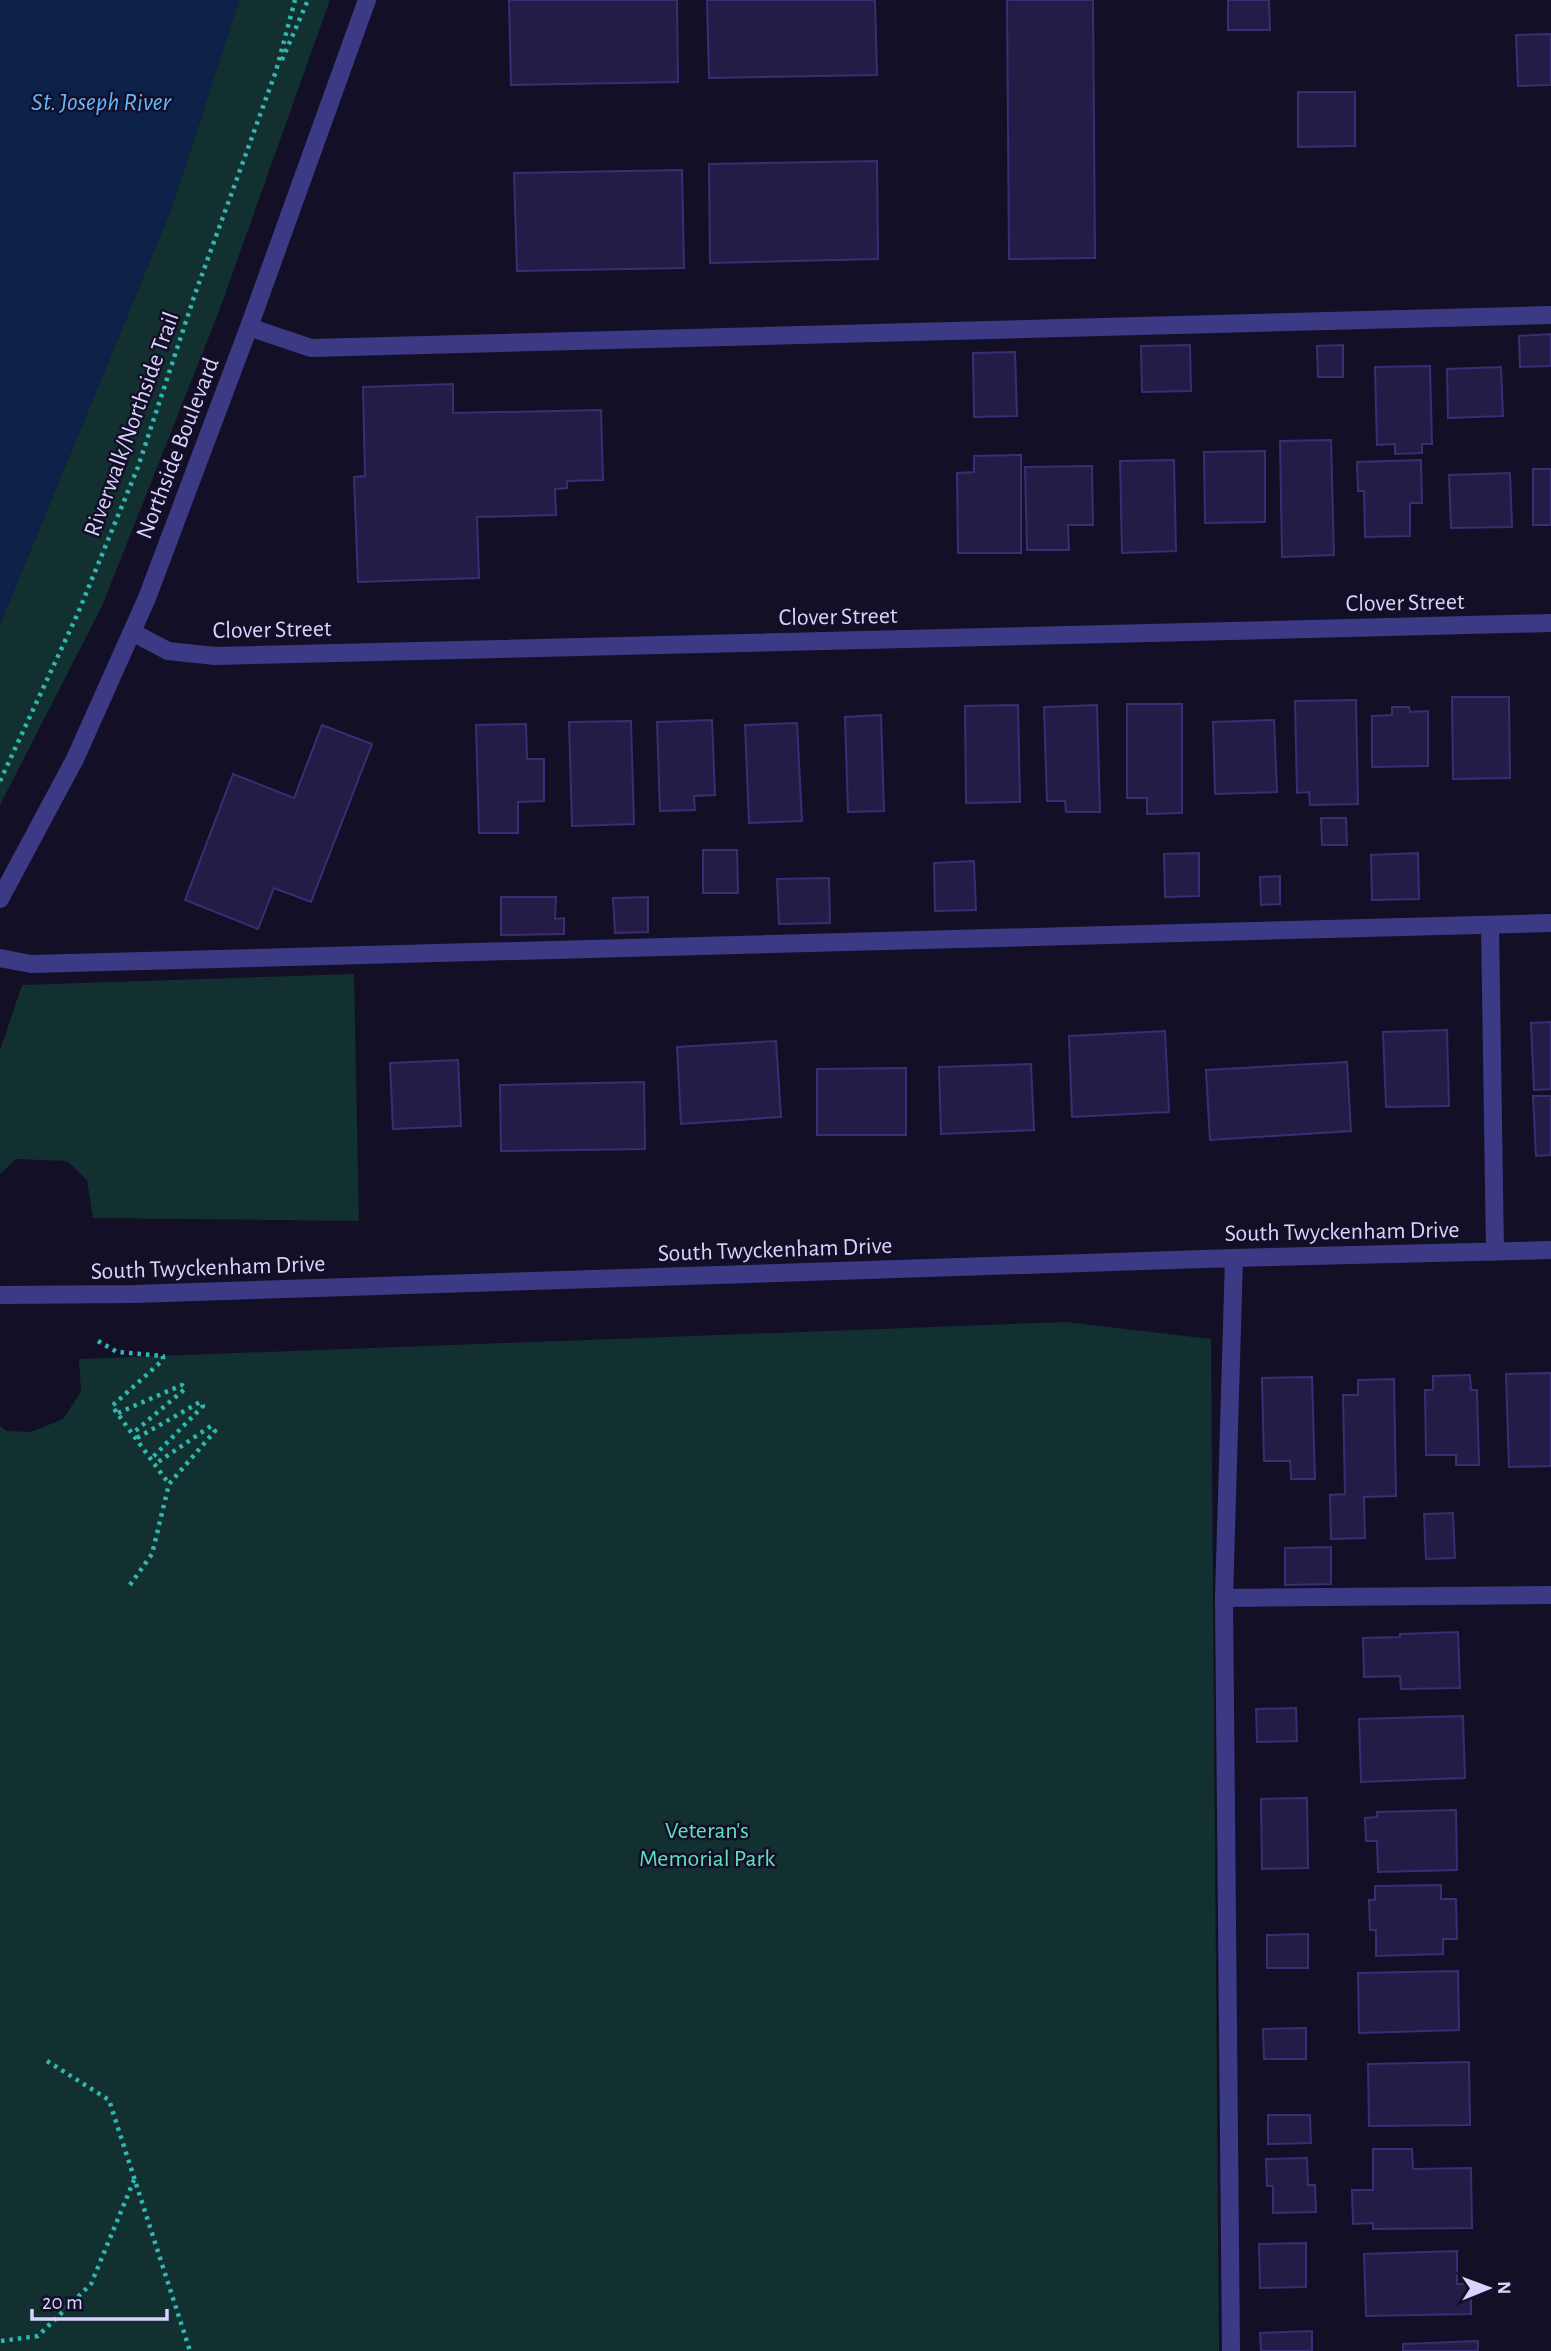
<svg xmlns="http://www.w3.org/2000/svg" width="1551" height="2351" font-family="'Alegreya Sans',sans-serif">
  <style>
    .green { fill: #12302f }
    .water { fill: #0c2248 }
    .building { fill: #241b47; stroke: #3b2d73; stroke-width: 2 }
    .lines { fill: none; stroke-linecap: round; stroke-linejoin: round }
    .path { stroke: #2fb8b0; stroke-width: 4.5; stroke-dasharray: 3.5 5; stroke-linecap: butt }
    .minor { stroke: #3d3a85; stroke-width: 18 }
    .labels { text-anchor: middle; stroke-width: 5; stroke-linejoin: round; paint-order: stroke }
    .street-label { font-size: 24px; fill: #d9d4ff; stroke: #130f26 }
    .park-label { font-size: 24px; fill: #5fe0c0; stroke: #130f26 }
    .water-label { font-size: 26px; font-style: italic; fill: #62b6ff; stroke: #130f26 }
  </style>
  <rect width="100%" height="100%" fill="#130f26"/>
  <!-- green -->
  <path class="green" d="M239,0H330L218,314L102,606L0,805V624L172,207Z
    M354,974L359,1221L93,1218L87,1180L67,1161L16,1159L0,1174V1050L22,985Z
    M1066,1322L1211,1339L1219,2351H0V1426L7,1431L31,1432L63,1419L81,1392L79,1359Z"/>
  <!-- water -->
  <path class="water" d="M0,0H239L172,207L0,624Z"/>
  <!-- building -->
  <path class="building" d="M509,0H677L678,82L511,85Z
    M707,0H875L877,75L709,78Z
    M1007,0H1093L1095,258L1009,259Z
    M1228,0H1269L1270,30H1228Z
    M1551,34V85L1518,86L1516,35Z
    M1298,92H1355V146L1298,147Z
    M877,161L878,259L710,263L709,164Z
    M682,170L684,268L517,271L514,173Z
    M1551,334V366L1520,367L1519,336Z
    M1190,345L1191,391L1142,392L1141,346Z
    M1343,345V377H1318L1317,346Z
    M1015,352L1017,416L974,417L973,353Z
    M1430,366L1432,444H1422V453L1395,454V444L1377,445L1375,367Z
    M1501,367L1503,416L1448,418L1447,369Z
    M453,384V413L601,410L603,480L567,481V488L555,489L556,515L477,517L479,578L358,582L354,477L365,476L363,387Z
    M1331,440L1334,555L1282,557L1280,441Z
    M1265,451V522L1205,523L1204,452Z
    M1021,455V553H958L957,473L974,472V456Z
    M1174,460L1176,551L1122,553L1120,461Z
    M1421,460L1422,503H1410V536L1365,537L1364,491H1358L1357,462Z
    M1092,466L1093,525H1068L1069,550H1027L1025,467Z
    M1533,469H1551V525H1533Z
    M1510,473L1512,527L1451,528L1449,475Z
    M1452,697H1509L1510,778L1453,779Z
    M1356,700L1358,804L1310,805L1309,792L1297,793L1295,701Z
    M1127,704H1182V813L1147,814V798H1127Z
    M1018,705L1020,802L966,803L965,706Z
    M1097,705L1100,812H1066L1065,801H1047L1044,707Z
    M1392,707H1409L1410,712L1428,711V766L1372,767V716L1392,715Z
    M881,715L884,811L848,812L845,717Z
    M712,720L715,795L694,796L695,810L660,811L657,722Z
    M1274,720L1277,792L1215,794L1213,722Z
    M631,721L634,824L572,826L569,722Z
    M797,723L802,821L749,823L745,725Z
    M526,724L527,759H544V801L518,802V833H479L476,725Z
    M322,725L372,744L311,902L274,888L258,929L185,900L233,774L294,798Z
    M1321,818H1346L1347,845H1322Z
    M703,850H737L738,893H703Z
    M1199,853V896L1165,897L1164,854Z
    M1418,853L1419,899L1372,900L1371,855Z
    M974,861L976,910L935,911L934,863Z
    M1280,876V904L1261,905L1260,877Z
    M829,878L830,923L779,924L777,879Z
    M501,897H556L555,919L564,918V934L501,935Z
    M648,897V932L615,933L613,898Z
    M1551,1022V1089L1534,1090L1531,1023Z
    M1447,1030L1449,1106L1386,1107L1383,1032Z
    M1165,1031L1169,1112L1072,1117L1069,1036Z
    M776,1041L781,1117L681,1124L677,1047Z
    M458,1060L461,1126L393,1129L390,1063Z
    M1347,1062L1351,1131L1210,1140L1206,1070Z
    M1031,1064L1034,1130L941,1134L939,1067Z
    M906,1068V1135H817V1069Z
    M644,1082L645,1149L501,1151L500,1085Z
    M1533,1096H1551V1155L1536,1156Z
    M1551,1373V1466L1509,1467L1506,1374Z
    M1470,1375L1471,1390H1477L1479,1465H1456V1455H1426L1425,1390H1433V1376Z
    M1312,1377L1315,1479H1291L1290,1461H1264L1262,1378Z
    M1394,1379L1396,1496L1364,1497L1365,1538L1331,1539L1330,1495L1345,1494L1343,1395H1358V1380Z
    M1453,1513L1455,1558L1426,1559L1424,1514Z
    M1331,1547V1584L1285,1585V1548Z
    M1458,1632L1460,1688L1401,1689L1400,1676L1364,1677L1363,1638L1400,1637V1634Z
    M1296,1708L1297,1741L1257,1742L1256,1709Z
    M1463,1716L1465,1778L1361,1782L1359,1719Z
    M1307,1798L1308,1868L1262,1869L1261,1799Z
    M1456,1810L1457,1870L1378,1872L1377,1841H1366L1365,1818L1377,1817V1812Z
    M1441,1885V1899H1456L1457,1939H1443V1954L1376,1956V1930H1370L1369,1900H1375V1886Z
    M1308,1934V1968H1267V1935Z
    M1458,1971L1459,2030L1359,2033L1358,1973Z
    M1306,2028V2059H1264L1263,2029Z
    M1469,2062L1470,2125L1369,2126L1368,2064Z
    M1268,2115H1310L1311,2143L1268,2144Z
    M1373,2149H1412L1413,2169L1471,2168L1472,2228L1373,2229V2223L1353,2224L1352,2190H1373Z
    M1307,2158L1308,2185H1315L1316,2212L1273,2213V2186H1267L1266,2159Z
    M1306,2243V2287L1260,2288L1259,2244Z
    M1457,2251V2284H1471V2314L1366,2316L1364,2254Z
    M1312,2331V2351H1261L1260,2333Z
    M1478,2341V2351H1403V2344Z"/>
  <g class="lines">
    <!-- path -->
    <path class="path" d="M282,60L308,0
      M0,781L78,613L138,467L195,294L276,71L295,0
      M98,1341L117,1352L163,1356V1360L112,1406L169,1484
      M118,1413L182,1385L185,1389L133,1433
      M137,1438L200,1402L203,1406L151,1459
      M130,1585L152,1554L169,1484L215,1431L211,1426L155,1464
      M47,2061L109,2100L190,2351
      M1,2341L38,2336L91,2284L134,2180"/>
    <!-- minor -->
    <path class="minor" d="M249,327L311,348L1551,315
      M132,632L168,651L215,656L1551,623
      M0,899L75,759L147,598L249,327L367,0
      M1490,925L1495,1252
      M0,958L31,964L1551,923
      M0,1295L135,1294L1234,1258L1551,1250
      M1224,1598L1551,1595
      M1231,2351L1224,1598L1234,1258"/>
  </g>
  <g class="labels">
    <!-- street labels -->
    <g class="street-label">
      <text transform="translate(131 424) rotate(-70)" y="8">Riverwalk/Northside Trail</text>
      <text transform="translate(177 448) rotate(-69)" y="8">Northside Boulevard</text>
      <text transform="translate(1405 602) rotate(-1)" y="8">Clover Street</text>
      <text transform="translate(838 616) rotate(-1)" y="8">Clover Street</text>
      <text transform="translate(272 629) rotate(-1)" y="8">Clover Street</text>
      <text transform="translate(1342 1231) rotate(-1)" y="8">South Twyckenham Drive</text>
      <text transform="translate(775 1249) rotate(-2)" y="8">South Twyckenham Drive</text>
      <text transform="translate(208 1267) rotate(-2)" y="8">South Twyckenham Drive</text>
    </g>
    <!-- park labels -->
    <g class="park-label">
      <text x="707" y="1838">Veteran's<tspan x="707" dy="28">Memorial Park</tspan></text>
    </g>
    <!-- water labels -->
    <g class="water-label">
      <text x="101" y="110">St. Joseph River</text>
    </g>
  </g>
  <!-- north arrow -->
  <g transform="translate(1488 2288) rotate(89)" stroke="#130f26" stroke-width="5" paint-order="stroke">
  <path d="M0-5L12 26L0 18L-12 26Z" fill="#d9d4ff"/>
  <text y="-10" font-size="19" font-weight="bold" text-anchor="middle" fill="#d9d4ff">N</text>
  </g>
  <!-- scale -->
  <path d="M32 2309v10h135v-10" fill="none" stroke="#d9d4ff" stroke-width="3.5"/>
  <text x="42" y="2309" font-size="21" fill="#d9d4ff" stroke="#130f26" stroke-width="5" paint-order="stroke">20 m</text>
</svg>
